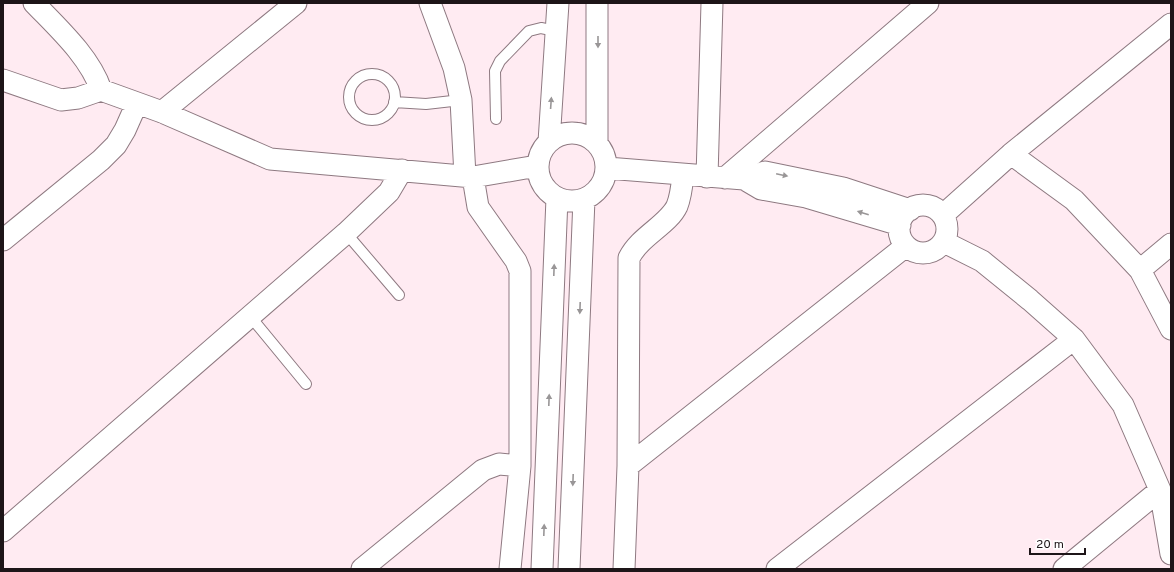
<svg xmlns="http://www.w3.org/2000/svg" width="1174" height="572" font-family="Overpass,sans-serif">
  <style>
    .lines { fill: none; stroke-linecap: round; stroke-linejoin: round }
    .lane-casing { stroke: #8e7981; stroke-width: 12 }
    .street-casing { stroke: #8e7981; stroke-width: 23 }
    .lane { stroke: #fff; stroke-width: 10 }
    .street { stroke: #fff; stroke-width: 21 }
    .oneway { fill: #999697 }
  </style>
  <rect width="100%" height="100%" fill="#ffebf2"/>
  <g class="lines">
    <!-- lane casing -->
    <g class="lane-casing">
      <path id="lane" d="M349 97a23 23 0 1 1 46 0a23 23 0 1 1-46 0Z
        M394,102L426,104L461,100
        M496,119L495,71L500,61L529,31L541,28L556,31
        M346,233L399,295
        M250,316L306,384"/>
    </g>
    <!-- street casing -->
    <g class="street-casing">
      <path id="street" d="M34,3C58,28 90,57 101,90L162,112L270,159L473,177L537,166
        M430,3L454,68L461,100L465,176
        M3,80L61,100L78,98L101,90
        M162,112L296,3
        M538 167a34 34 0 1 1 68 0a34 34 0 1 1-68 0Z
        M549,142L558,3
        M597,143V3
        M1011,154L1171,24
        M607,168L744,179L765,172L843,188L910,210
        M473,177L478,207L516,261L520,271V466L510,569
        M707,177L712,3
        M725,178L928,3
        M744,179L761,189L806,197L900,225
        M899 229a24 24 0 1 1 48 0a24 24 0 1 1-48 0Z
        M943,215L1011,154L1074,200L1140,270L1171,329
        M3,240L101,160L116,145L125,130L137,103
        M944,242L982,261L1030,300L1074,339L1123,405L1160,490L1171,554
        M1140,270L1171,244
        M628,466L906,246
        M3,531L346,233L389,192L402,170
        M362,569L483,470L499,464L520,466
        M542,569L557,198
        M569,569L584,199
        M624,569L628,466L629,258C640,236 668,225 677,206C681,196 682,185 683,175
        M777,569L1074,339
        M1064,569L1160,490"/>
    </g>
    <!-- lane -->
    <use href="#lane" class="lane"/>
    <!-- street -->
    <use href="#street" class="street"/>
  </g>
  <!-- one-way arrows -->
  <defs><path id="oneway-solid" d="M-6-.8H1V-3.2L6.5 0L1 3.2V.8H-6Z"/></defs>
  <g class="oneway">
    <use href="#oneway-solid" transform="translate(598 42) rotate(90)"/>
    <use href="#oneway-solid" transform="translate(551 103) rotate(-86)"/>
    <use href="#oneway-solid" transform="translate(782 175) rotate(12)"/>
    <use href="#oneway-solid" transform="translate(863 213) rotate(-163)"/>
    <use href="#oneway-solid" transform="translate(554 270) rotate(-88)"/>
    <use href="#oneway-solid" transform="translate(580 308) rotate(92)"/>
    <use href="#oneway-solid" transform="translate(549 400) rotate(-88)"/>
    <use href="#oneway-solid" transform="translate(573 480) rotate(92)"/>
    <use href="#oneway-solid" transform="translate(544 530) rotate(-88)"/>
  </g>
  <!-- border -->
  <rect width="1174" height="572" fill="none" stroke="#1d1518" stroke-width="8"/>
  <!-- scale -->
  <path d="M1030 548v6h55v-6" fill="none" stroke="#1d1518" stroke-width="2"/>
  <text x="1036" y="548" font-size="12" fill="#1d1518" stroke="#ffffff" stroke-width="3" paint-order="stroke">20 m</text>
</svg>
